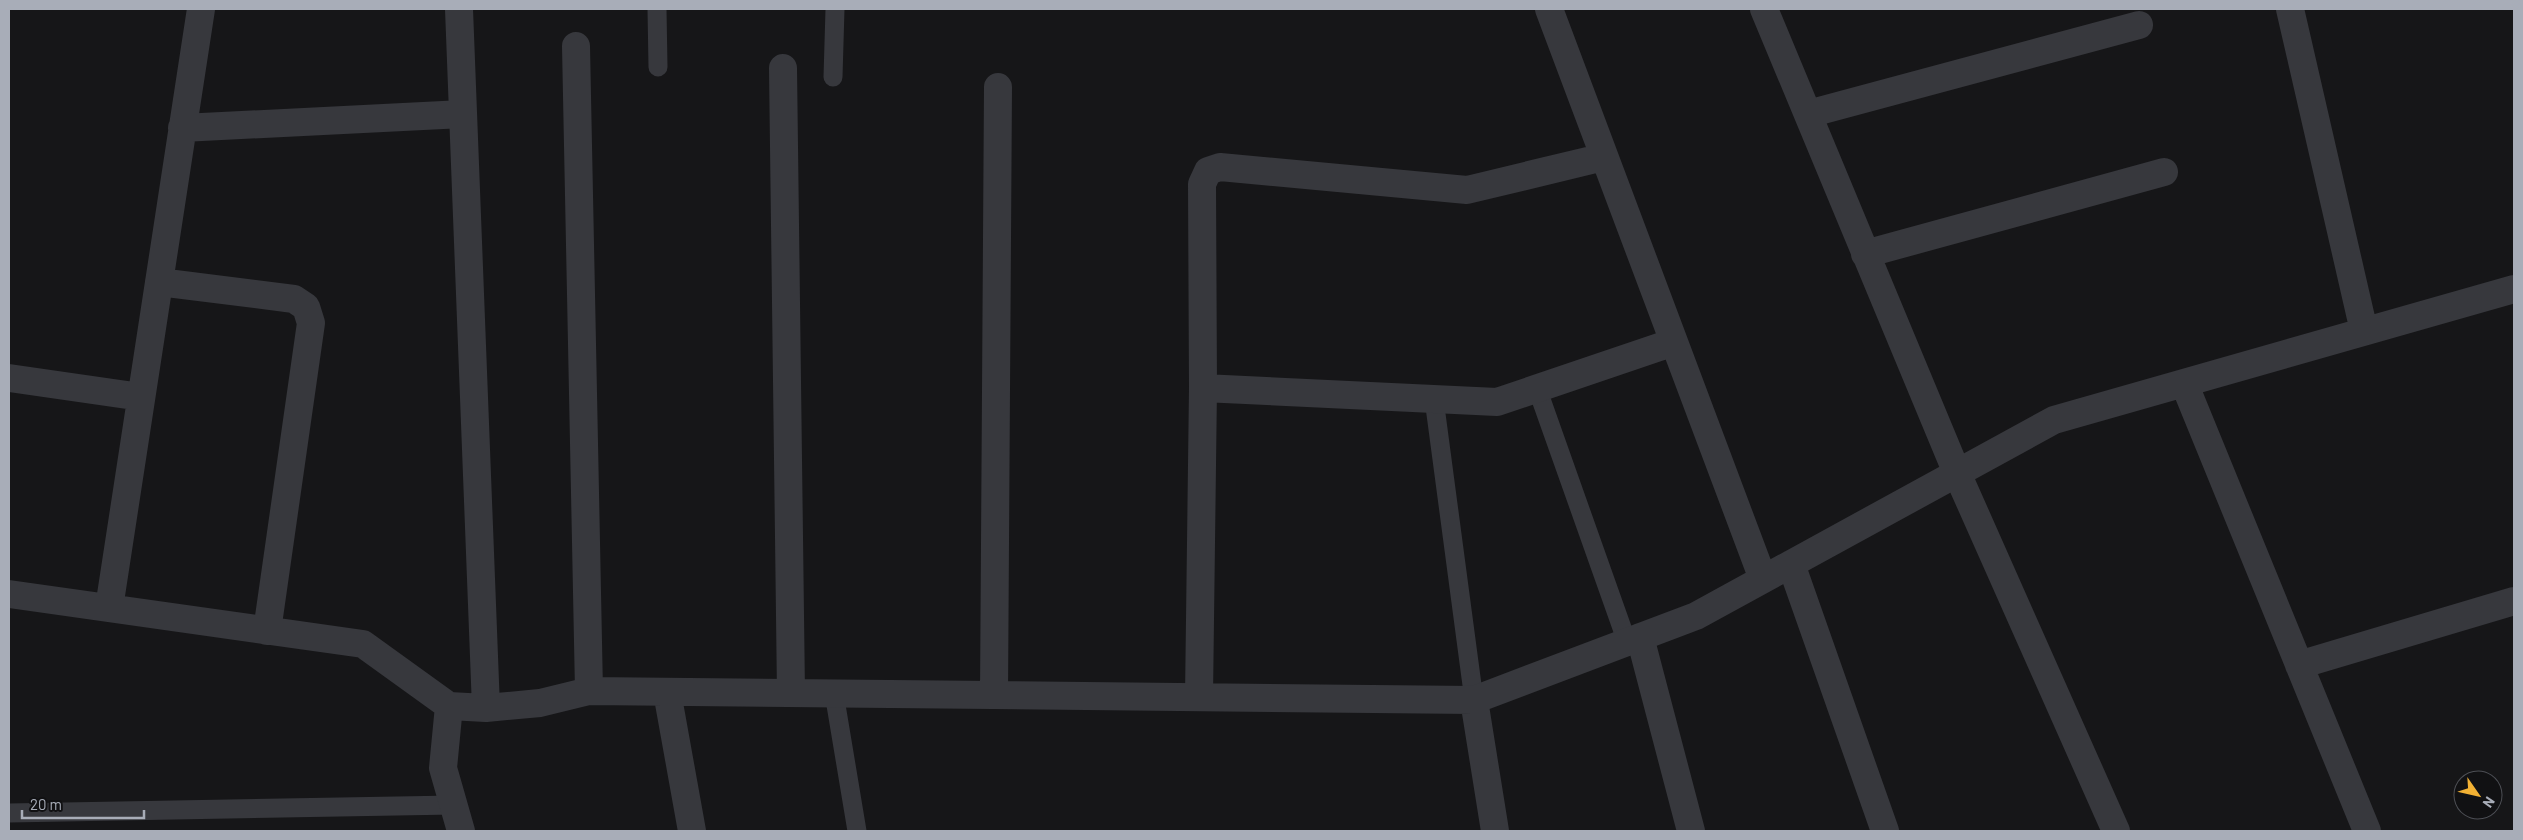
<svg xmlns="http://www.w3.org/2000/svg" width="2523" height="840" font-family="Barlow,sans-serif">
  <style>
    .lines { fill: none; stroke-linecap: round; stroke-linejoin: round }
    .service { stroke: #37383d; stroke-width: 19 }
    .minor { stroke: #37383d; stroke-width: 28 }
  </style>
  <rect width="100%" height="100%" fill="#161618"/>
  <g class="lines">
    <!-- service -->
    <path class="service" d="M657,9L658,67
      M833,77L835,9
      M1537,388L1627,642
      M1434,399L1474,700
      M834,693L857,831
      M9,813L454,805"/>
    <!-- minor -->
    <path class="minor" d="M459,9L486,708
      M1549,9L1763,579
      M1764,9L1957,473L2116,831
      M2290,9L2364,331
      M576,46L589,691
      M783,68L791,693
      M1808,114L2139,25
      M182,128L463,114
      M1865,254L2164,172
      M159,282L294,299L306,307L311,323L267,631
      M9,378L141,397
      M2184,383L2367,831
      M1203,388L1497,402L1674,342
      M1791,564L1885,831
      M9,594L363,644L449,706L486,708L540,703L589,691L1474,700L1696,616L2054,420L2514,289
      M109,608L201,9
      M1640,637L1691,831
      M2299,665L2514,601
      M667,692L692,831
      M994,695L998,87
      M1199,697L1203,388L1202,184L1208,171L1220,167L1467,190L1604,157
      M1474,700L1495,831
      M449,706L443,768L461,831"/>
  </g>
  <!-- border -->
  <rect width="2523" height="840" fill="none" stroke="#a8adb8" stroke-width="20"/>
  <!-- north arrow -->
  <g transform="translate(2478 795) rotate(124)"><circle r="24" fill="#111113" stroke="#4d4f55"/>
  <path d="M0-4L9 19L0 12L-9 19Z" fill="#f2b134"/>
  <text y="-8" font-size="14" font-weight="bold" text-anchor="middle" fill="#a8adb8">N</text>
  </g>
  <!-- scale -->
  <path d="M22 810v8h122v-8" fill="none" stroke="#a8adb8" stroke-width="2.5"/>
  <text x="30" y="810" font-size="15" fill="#a8adb8" stroke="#111113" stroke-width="4" paint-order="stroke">20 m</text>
</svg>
